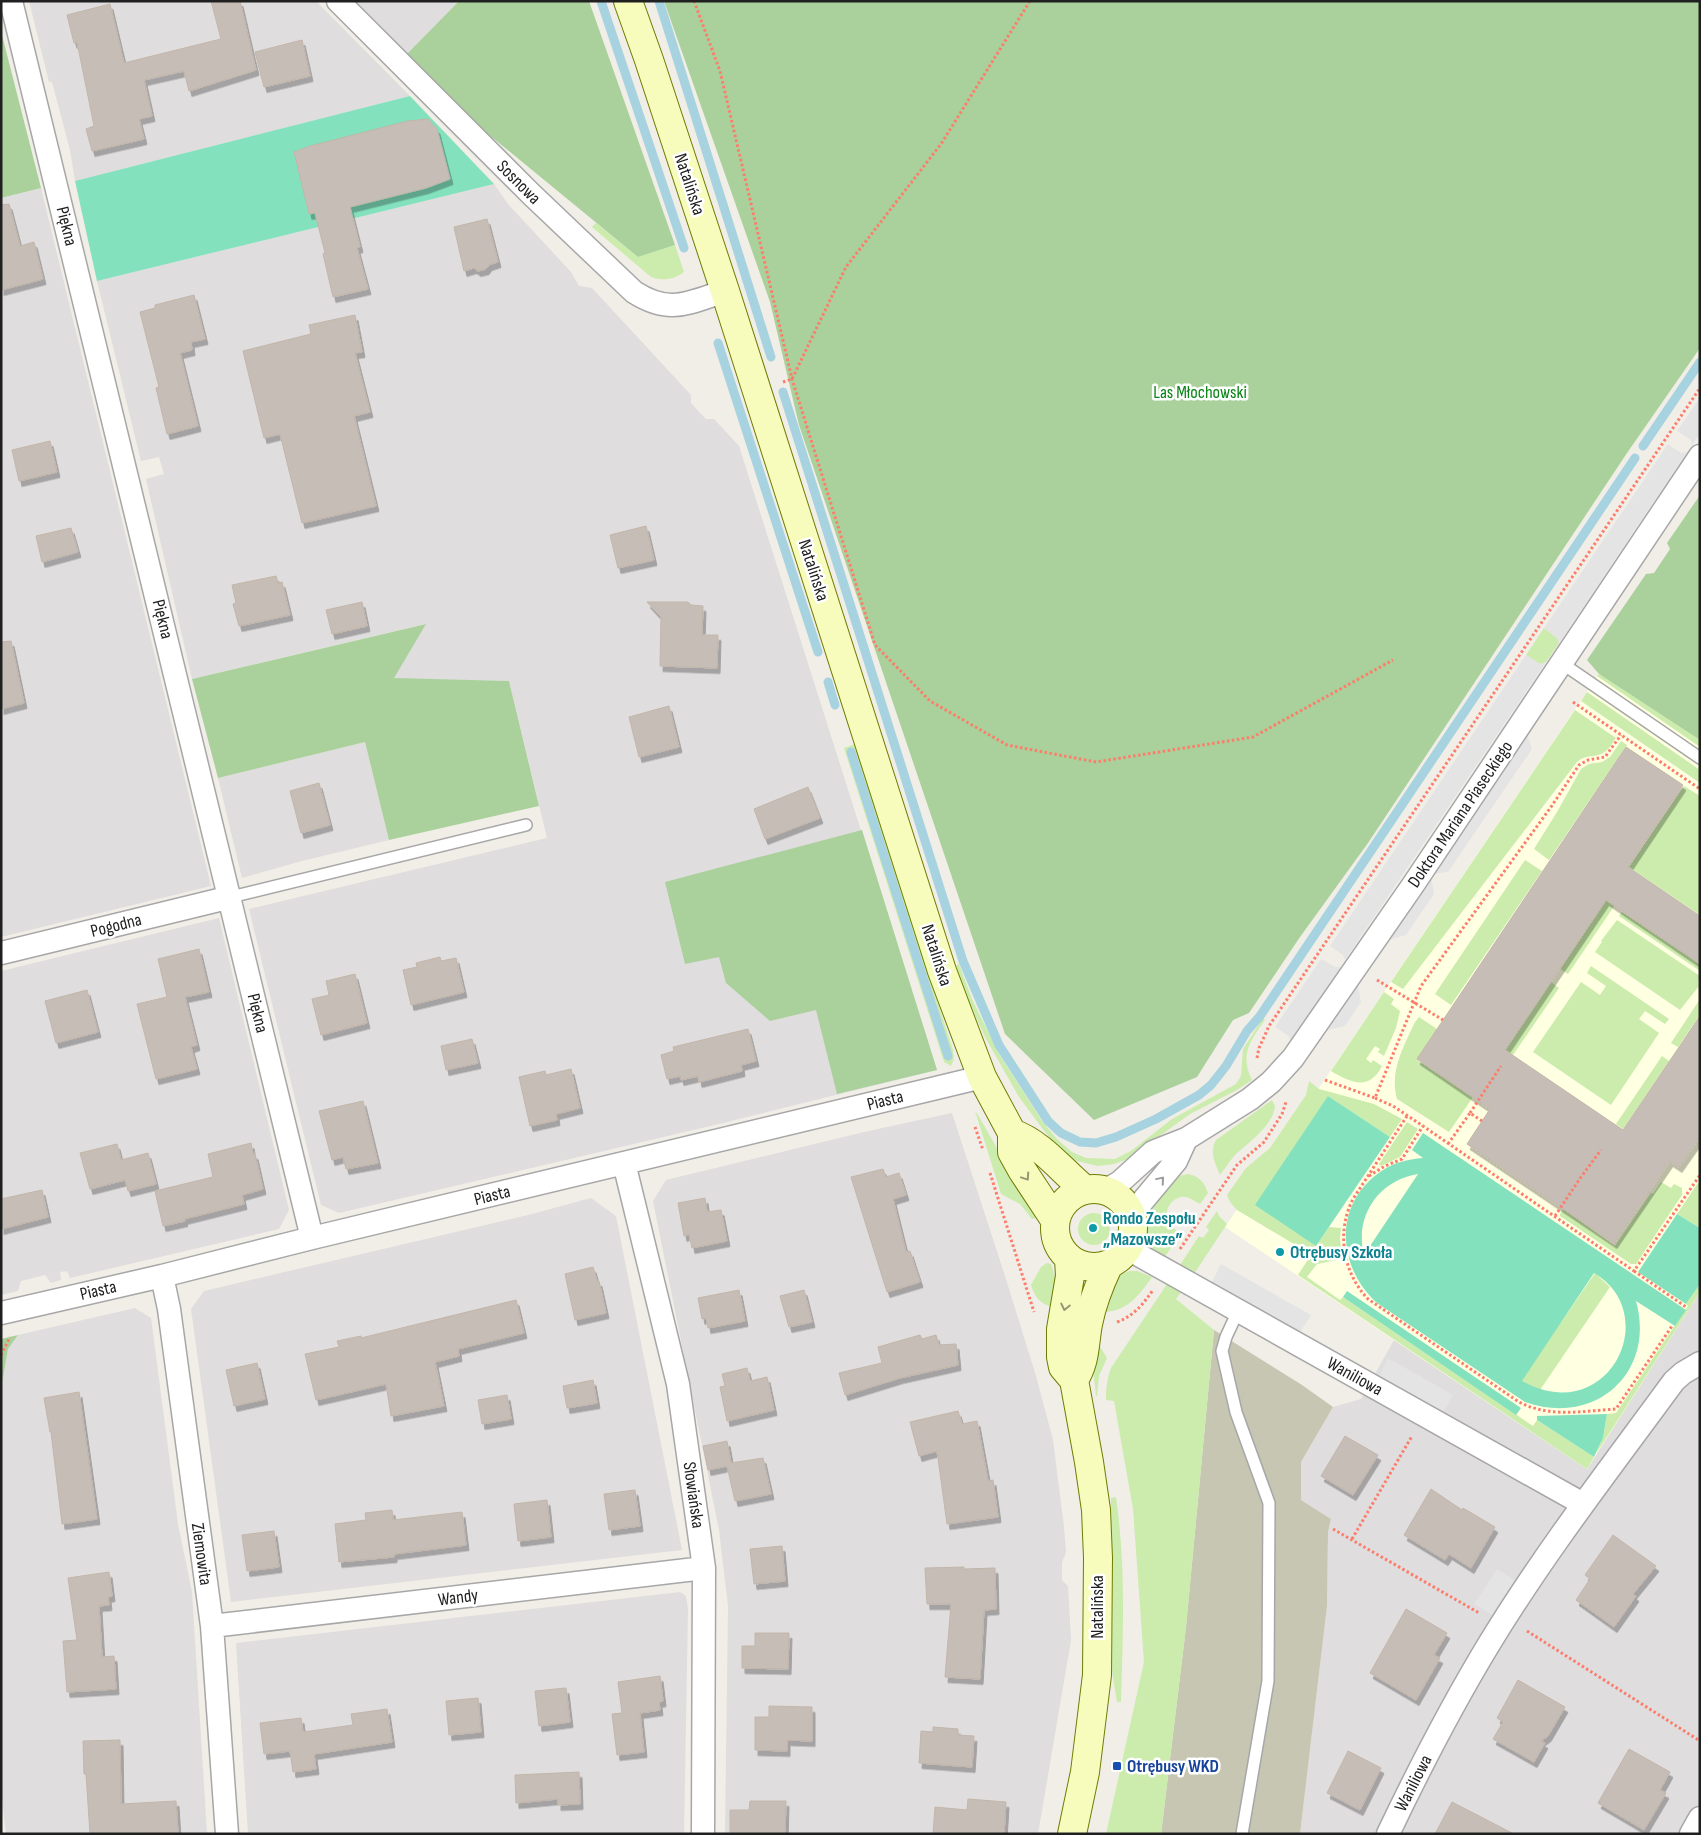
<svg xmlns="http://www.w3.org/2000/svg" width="1701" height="1835" font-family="'Sofia Sans Condensed',sans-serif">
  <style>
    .residential { fill: #dfdddd }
    .education { fill: #ffffe2 }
    .construction { fill: #c6c6b2 }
    .grass { fill: #cbecac }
    .forest { fill: #aad19b }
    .pitch { fill: #83e1be; fill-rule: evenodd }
    .parking { fill: #e4e4e4 }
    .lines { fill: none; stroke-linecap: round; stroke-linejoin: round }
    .stream { stroke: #a7d2df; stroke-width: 9 }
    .building { fill: #c6beb6; stroke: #c3b5a9; filter: url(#shadow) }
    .lane-casing { stroke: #a7a7a7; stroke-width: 14 }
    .street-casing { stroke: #a7a7a7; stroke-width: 25 }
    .secondary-casing { stroke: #6e7d02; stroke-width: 30 }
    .path { stroke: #fd7d6c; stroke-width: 3; stroke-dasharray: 2.5 2.5; stroke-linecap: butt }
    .lane { stroke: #fff; stroke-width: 11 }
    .street { stroke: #fff; stroke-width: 22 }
    .secondary { stroke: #f7fbbb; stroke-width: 28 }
    .oneway { stroke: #969875 }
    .oneway2 { stroke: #9b9b9b }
    .culture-dot { fill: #0f9aa8; stroke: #fff; stroke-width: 2 }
    .transit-dot { fill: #1a4fb4; stroke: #fff; stroke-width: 2 }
    .labels { text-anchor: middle; stroke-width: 5; stroke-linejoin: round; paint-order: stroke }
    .street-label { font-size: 18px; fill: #202020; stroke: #fff }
    .park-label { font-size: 18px; fill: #098415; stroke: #fff }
    .culture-label { font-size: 18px; font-weight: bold; fill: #0d838f; stroke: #fff; text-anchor: start }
    .transit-label { font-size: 18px; font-weight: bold; fill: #164399; stroke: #fff; text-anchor: start }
  </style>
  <defs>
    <filter id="shadow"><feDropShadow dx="3" dy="5.5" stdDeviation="0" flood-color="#0004"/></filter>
  </defs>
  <rect width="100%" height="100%" fill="#f1eee7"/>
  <!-- residential -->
  <path class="residential" d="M29,1H316L410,96L75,181L70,150L52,82H49Z
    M354,1H459L406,55Z
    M494,184L508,204L571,272L579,286L592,288L691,395V403L699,412L706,419H714L739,446L937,1070L723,1123L339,1213L321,1205L249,909L547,838L509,681L393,679L425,624L192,679L146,479L164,474L159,457L141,461L97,281Z
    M41,188L211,886L1,937V198Z
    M365,742L389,840L302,861L242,878L218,778Z
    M219,918L289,1210L279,1229L70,1278L67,1271L60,1272L61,1280L51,1283L45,1275L21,1281L18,1291L1,1295V971Z
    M952,1113L1005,1276L1036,1376L1053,1440L1064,1527L1066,1553L1062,1562V1580L1068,1586L1071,1640L1038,1834H725L728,1606L719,1530L653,1201L666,1180L864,1132Z
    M591,1198L616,1216L682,1550L231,1602L191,1309L204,1291L532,1214Z
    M1700,1292V1834H1300L1327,1606L1328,1532L1331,1519L1301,1500V1462L1333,1407L1361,1399L1394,1340L1587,1469Z
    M135,1308L151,1318L178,1524L192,1592L207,1834H6L1,1790V1389L8,1349L18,1335Z
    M680,1592L686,1596L688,1609L684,1834H248L236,1643Z"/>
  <!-- education -->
  <path class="education" d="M1599,674L1700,740V1292L1587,1469L1225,1227Z"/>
  <!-- construction -->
  <path class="construction" d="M1214,1330L1302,1385L1333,1407L1301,1462V1500L1331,1519L1328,1532L1327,1606L1300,1834H1161L1186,1627Z"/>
  <!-- grass -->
  <path class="grass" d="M596,223L638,257L675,245L684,272C673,280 663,281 651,277L592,227Z
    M1544,628L1557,638L1559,643L1546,662L1540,664L1526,655Z
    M1599,674L1700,740V747L1597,676Z
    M1587,692L1700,770V783L1581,701Z
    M1575,710L1616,738C1612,743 1609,750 1603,753C1594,758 1585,754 1577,762L1403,989L1391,982Z
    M1621,741L1627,745L1549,860L1534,849L1557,812L1581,769L1589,764L1602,762L1610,757Z
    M855,744L953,1050L954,1059L951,1066L944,1062L844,748Z
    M1684,786L1700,796V915L1629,867Z
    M1525,860L1542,871L1451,1005L1435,994Z
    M1617,884L1625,890L1568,974L1560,969Z
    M1622,912L1700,964V971L1619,916Z
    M1617,920L1700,976L1698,984L1699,986L1680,1010L1595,952L1602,942L1601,941Z
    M959,964L972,999L999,1054L1042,1121L1057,1139L1072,1152L1086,1158L1115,1159L1131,1151L1172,1119L1236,1084L1241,1076L1243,1049L1263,1018L1265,1020C1251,1040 1239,1054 1252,1080L1237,1090L1190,1114L1128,1159L1114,1164L1098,1166L1077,1161L1065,1154L1058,1148L1042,1128L1019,1097L986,1039L953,967Z
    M1591,966L1669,1019L1665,1024L1645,1011L1639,1019L1659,1033L1611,1105L1533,1052L1581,982L1600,995L1606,986L1587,973Z
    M1551,982L1559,988L1513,1055L1505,1050Z
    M1384,992L1394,999L1391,1004L1400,1011L1396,1028L1384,1056L1378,1052L1380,1049L1375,1046L1366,1059L1371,1063L1373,1060L1382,1066C1369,1092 1350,1082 1331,1071Z
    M1700,999V1015L1678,1047L1671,1043Z
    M1419,1017L1437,1029L1417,1060L1473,1097L1449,1132L1397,1099C1389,1071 1404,1046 1415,1022Z
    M1662,1056L1669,1061L1623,1129L1616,1124Z
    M1309,1081L1319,1089L1374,1104L1402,1119L1390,1137L1328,1096L1316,1246L1329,1227L1341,1228L1340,1238L1342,1259L1317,1264L1307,1277L1340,1300L1343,1297L1533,1426L1537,1420L1594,1457L1587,1469L1298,1275L1309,1258L1292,1248L1294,1244L1237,1210L1230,1202L1227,1195L1246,1168L1270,1148L1306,1095Z
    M1272,1100L1275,1106C1274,1125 1247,1144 1234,1156C1229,1162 1225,1169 1220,1175C1215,1163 1209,1152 1216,1140Z
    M975,1111L978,1115L1037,1218L1032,1219L1020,1204L1001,1194Z
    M1407,1122L1418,1129L1400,1157L1381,1166L1379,1164Z
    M1607,1149L1566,1211L1615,1246L1651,1193L1653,1194L1661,1182L1671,1188L1674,1184L1682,1188V1195L1636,1264H1631L1560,1216V1214Z
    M1188,1174C1200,1176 1204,1183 1208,1193L1200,1204C1194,1201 1188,1196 1181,1197C1170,1199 1163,1213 1168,1222C1171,1227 1176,1230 1181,1233L1164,1258C1159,1254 1153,1251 1150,1245C1138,1225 1161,1189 1177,1177C1180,1175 1185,1175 1188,1174Z
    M1698,1183L1700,1184V1228L1677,1214Z
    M1217,1211L1219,1216L1227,1224L1194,1274L1180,1265L1199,1236L1203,1238L1209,1230L1206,1227Z
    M1078 1229a16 16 0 1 1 32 0a16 16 0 1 1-32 0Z
    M1047,1263L1051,1264L1057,1284L1051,1307C1040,1303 1034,1296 1031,1285L1041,1267Z
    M1129,1271H1137L1152,1277C1138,1297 1126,1313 1100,1312C1106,1297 1112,1277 1129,1271Z
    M1595,1273L1610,1287L1540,1390L1521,1381Z
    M1167,1284L1181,1292L1176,1299L1214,1330L1186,1627L1161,1834H1106L1144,1662L1133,1509L1114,1401L1106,1400C1106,1388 1107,1379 1111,1368Z
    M1700,1284V1292L1596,1454L1603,1438L1607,1414L1616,1413L1688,1306L1686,1304Z
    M1094,1342L1099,1345L1107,1358L1099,1376L1097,1396H1096L1093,1368Z
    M1116,1497C1126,1565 1123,1634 1121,1702H1117L1111,1665V1498Z"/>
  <!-- forest -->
  <path class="forest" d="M459,1H589L675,245L638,257L482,129L406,55Z
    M664,1H1700V348L1627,453L1368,843L1300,937L1249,1013L1233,1020L1197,1077L1094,1120L1005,1034L799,425L770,302Z
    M1,31L41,188L1,198Z
    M1700,495V740L1599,674L1587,660L1646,574L1654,573L1670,549L1667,543Z
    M426,624L394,678L509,681L539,806L389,840L365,742L218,778L192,679Z
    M862,830L937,1070L837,1094L816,1010L770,1021L726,983L719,957L685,964L665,882Z
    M18,1335L8,1349L1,1389V1339Z"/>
  <!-- pitch -->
  <path class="pitch" d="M410,96L494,184L97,281L75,181Z
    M1328,1096L1390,1137L1316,1246L1255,1205Z
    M1423,1133L1686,1310L1675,1326L1636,1301C1656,1373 1595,1427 1525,1402L1377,1303C1336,1266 1333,1202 1383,1170C1395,1162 1409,1159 1423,1158L1412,1150ZM1418,1174L1364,1255C1354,1216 1379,1180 1418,1174ZM1594,1273C1664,1314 1608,1429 1522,1381Z
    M1677,1214L1700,1228V1284L1686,1304L1638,1272Z
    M1347,1291L1521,1408L1516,1415L1343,1297Z
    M1607,1414L1603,1438L1594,1457L1537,1420V1416Z"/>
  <!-- parking -->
  <path class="parking" d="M1700,398V434L1692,445L1691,440L1677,431Z
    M1668,444L1681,453L1687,452L1559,643L1557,638L1544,628Z
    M1526,655L1540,664L1546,662L1345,960L1343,955L1330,946Z
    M1527,734L1532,749L1448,872L1432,874Z
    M1431,877L1434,894L1406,935L1389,940Z
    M1321,959L1335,967H1341L1290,1041L1289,1036L1275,1027Z
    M1358,986L1361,1002L1345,1026L1328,1030Z
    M1221,1264L1311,1315L1300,1332L1212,1282Z
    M1388,1358L1453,1395L1443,1413L1379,1376Z
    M1497,1569L1517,1582L1494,1616L1474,1604Z"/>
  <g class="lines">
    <!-- stream -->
    <path class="stream" d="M601,1L684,248
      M659,1L771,357
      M718,343L818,652
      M783,392L963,961L999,1045L1048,1121L1061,1133L1080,1142L1096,1143L1116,1137L1156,1119L1199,1095L1211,1085L1226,1066L1247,1031L1260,1016L1635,458
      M1643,446L1700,362
      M828,682L835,705
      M851,752L948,1056"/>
  </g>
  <!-- building -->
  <path class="building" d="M211,1H240L256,70L189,91L184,71L144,80L152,116L139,119L144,139L92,151L86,129L94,126L77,42L74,43L67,15L110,4L124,63L221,39Z
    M302,40L310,76L264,87L255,52Z
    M428,119L437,129L450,179L426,188L350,207L360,247L357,248L368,289L333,297L323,254L325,253L315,213L309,214L294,152L310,146L408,121Z
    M9,204L20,246L34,242L43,279L1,290V205Z
    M487,219L498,262L489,265L486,269L478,271L474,268L464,271L454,227Z
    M194,295L205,339L191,342L192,350L180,353L198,426L167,434L156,388L159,387L140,312L155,308V305Z
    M355,315L362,352L355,353L370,412L354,416L376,506L302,523L280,434L264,438L243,351L311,334L309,325Z
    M50,441L57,472L19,481L12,450Z
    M646,526L654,560L618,568L610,535Z
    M71,528L78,552L42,562L36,536Z
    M276,576L278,583L282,582L290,615L239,626L233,604L236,603L232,585Z
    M362,602L367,626L332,634L326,610Z
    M647,602H688L691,605L703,606L702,635H718L717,668L660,666L661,617Z
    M11,641L24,703L1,709V642Z
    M669,706L679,747L639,757L629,717Z
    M1626,747L1683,785L1628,867L1700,916V964L1606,900L1505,1050L1623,1130L1700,1016V1137L1679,1167L1670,1161L1614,1243L1467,1144L1490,1109L1417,1059Z
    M319,783L330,825L301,833L290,791Z
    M808,787L820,818L765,839L754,809Z
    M199,949L209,992L185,997L197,1045L191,1047L197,1069L156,1079L137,1004L167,997L158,959Z
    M440,957L441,961L456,958L464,992L411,1005L403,970L417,967L416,963Z
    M355,974L367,1023L321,1035L312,999L329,995L326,981Z
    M87,990L98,1032L56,1043L45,1001Z
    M748,1029L756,1061L741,1065L742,1071L699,1082L698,1076L681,1080L680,1076L667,1079L661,1055L674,1051L673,1047Z
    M472,1039L478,1063L446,1070L441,1046Z
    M571,1069L580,1108L556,1114L557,1120L530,1126L519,1077L545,1071L546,1075Z
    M363,1101L378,1163L346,1169L343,1157L332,1160L319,1111Z
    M251,1143L253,1154H255L263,1189L242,1195L244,1204L184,1219L185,1221L163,1226L155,1191L213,1177L208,1154Z
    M117,1144L121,1160L148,1153L156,1184L128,1191L125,1180L90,1189L80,1153Z
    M883,1169L886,1177L899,1173L906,1195L893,1199L906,1252L910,1251L920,1282L887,1292L851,1177Z
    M42,1190L48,1217L1,1229V1199Z
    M705,1198L707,1212L721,1210L727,1241L692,1248L689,1234L684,1236L678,1203Z
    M593,1267L597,1281H599L606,1313L575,1320L565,1274Z
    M739,1290L745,1321L708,1328L706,1318L702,1319L698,1298Z
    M804,1290L812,1322L789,1327L780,1296Z
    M516,1300L524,1333L458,1349L459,1356L435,1362L444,1406L391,1416L386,1384L316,1400L305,1354L339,1347L337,1341L361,1336V1338Z
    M920,1335L922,1339L936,1335L939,1345L956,1344L958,1365L900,1378L845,1395L839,1373L882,1363L878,1347Z
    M257,1363L265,1399L234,1406L226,1370Z
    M747,1368L750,1381L767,1377L774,1410L727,1421L720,1387L725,1386L722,1374Z
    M593,1380L597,1403L567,1408L563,1386Z
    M79,1392L97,1519L62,1524L51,1432H50L44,1398Z
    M507,1395L511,1419L482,1424L478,1400Z
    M958,1411L962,1424L977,1421L988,1481L993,1480L998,1517L947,1524L937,1451L919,1456L910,1422Z
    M1345,1436L1378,1455L1353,1495L1321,1476Z
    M727,1441L731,1463L763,1458L771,1494L735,1501L727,1466L708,1470L703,1446Z
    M1431,1489L1462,1510L1463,1508L1495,1527L1471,1568L1449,1554L1445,1560L1404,1535Z
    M635,1490L640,1526L609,1530L604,1494Z
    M547,1500L551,1537L518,1541L514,1504Z
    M392,1510L393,1520L462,1512L466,1545L394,1554V1557L339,1562L335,1524L366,1520L365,1513Z
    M274,1531L279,1567L247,1571L242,1535Z
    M1613,1535L1656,1566L1633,1594L1636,1596L1614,1627L1576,1600L1590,1579L1585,1575Z
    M782,1546L785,1581L754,1584L750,1549Z
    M964,1567V1569L995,1568L996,1609L984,1610L980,1679L945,1677L951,1604H927L925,1568Z
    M109,1572L112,1596L108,1597L109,1605L99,1606L102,1657L114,1656L116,1689L67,1692L63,1641L77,1640L68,1578Z
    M1406,1609L1447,1633L1434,1655L1440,1658L1416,1700L1370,1673Z
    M755,1633H789L788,1669L742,1668V1646H755Z
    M660,1676L663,1701L659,1702L660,1710L640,1713L644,1752L617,1755L612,1714L622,1713L618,1682Z
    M1518,1680L1565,1707L1548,1736L1541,1741L1545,1743L1534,1762L1493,1739L1503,1722L1497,1718Z
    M566,1688L570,1722L539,1726L535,1691Z
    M478,1698L481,1732L449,1735L446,1701Z
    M769,1706L812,1707V1741L787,1740V1751L755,1750V1717H769Z
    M387,1709L392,1742L314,1754L316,1769L293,1772L290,1751L264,1754L260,1723L301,1718L303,1732L353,1725L351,1714Z
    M933,1727L958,1729V1735L974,1736L972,1767L919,1763L921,1731L933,1732Z
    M120,1740L121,1804L176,1801L178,1833L90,1834L86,1774H84L83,1741Z
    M1629,1749L1670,1772L1660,1790L1666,1793L1644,1830L1598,1803Z
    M1348,1751L1381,1768L1360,1810L1327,1793Z
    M579,1772L580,1804L558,1805V1799L516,1803L515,1775Z
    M968,1799L1006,1802L1004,1834H933L935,1807L967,1810Z
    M750,1801H786L785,1834H730V1810H749Z
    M1452,1802L1514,1834H1435Z"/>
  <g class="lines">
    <!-- lane casing -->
    <g class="lane-casing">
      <path id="lane" d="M1560,662L1700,758
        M231,897L526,825
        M1238,1311L1226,1337L1222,1351L1236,1412L1269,1503L1268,1681L1242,1834"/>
    </g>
    <!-- street casing -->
    <g class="street-casing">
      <path id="street" d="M11,1L312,1238
        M338,1L531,194L634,292C670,315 688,303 725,291
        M1,953L231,897
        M624,1163L678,1384L704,1568L703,1834
        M1106,1190L1120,1182L1153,1152L1186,1139L1250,1099L1271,1082L1293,1058L1413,885L1700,456
        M1132,1219L1141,1203L1176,1161L1186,1139
        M1128,1249L1583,1504
        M162,1276L169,1309L212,1626L227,1834
        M1,1313L162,1276L312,1238L982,1077
        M212,1626L704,1568
        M1388,1834C1419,1769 1452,1705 1489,1644C1545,1552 1611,1467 1674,1381L1683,1373L1700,1363
        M1691,1834L1700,1818"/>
    </g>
    <!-- secondary casing -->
    <g class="secondary-casing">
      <path id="secondary" d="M628,1L649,60L725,291L942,971L982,1077L1012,1133V1152L1022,1170L1055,1220
        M1012,1133C1042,1144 1060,1169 1084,1189
        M1055 1228a39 39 0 1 1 78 0a39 39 0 1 1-78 0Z
        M1069,1259L1070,1276L1061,1329V1357L1063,1367L1074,1380L1089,1462L1096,1510L1098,1558L1097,1675L1085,1772L1072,1834
        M1074,1380C1086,1360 1084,1346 1088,1324C1092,1303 1100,1283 1109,1264"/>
    </g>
    <!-- path -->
    <path class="path" d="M694,1L720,71L792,379L875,645L930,701L1007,745L1096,762L1253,737L1393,660
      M783,382L792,379L846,267L941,144L1030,1
      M1573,702L1700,789
      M1377,980L1443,1020
      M1257,1058L1259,1048L1269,1026L1700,388
      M1325,1080L1375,1098L1421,986L1551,807L1579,765L1588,760L1605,757L1621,735
      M1375,1098L1393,1106L1423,1126L1634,1271L1700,1175
      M1470,1113L1501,1066
      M1407,1116L1353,1199C1336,1232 1343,1273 1368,1299L1519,1402C1549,1418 1583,1411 1616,1409L1672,1326
      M975,1127L983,1150
      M1448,1144L1470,1113L1482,1121
      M990,1173L1034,1312
      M1369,1176L1385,1166L1402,1159L1423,1126
      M1555,1216L1581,1177L1601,1150
      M1180,1249L1237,1165L1264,1142L1282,1114L1286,1102
      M1634,1271L1686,1307
      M1117,1322C1134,1316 1143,1304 1153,1290
      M1,1355L10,1337
      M1333,1529L1479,1613
      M1352,1539L1412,1436
      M1527,1631L1700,1741"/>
    <!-- lane -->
    <use href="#lane" class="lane"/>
    <!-- street -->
    <use href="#street" class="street"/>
    <!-- secondary -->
    <use href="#secondary" class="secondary"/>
  </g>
  <!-- one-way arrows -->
  <defs><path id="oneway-chevron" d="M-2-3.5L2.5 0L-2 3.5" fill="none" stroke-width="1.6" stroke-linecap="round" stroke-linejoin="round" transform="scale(1.25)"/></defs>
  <g class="oneway">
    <use href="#oneway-chevron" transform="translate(1026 1177) rotate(56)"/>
    <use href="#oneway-chevron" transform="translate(1065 1307) rotate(102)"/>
  </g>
  <use class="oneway2" href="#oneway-chevron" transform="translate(1161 1180) rotate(-50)"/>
  <!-- markers -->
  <g class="culture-dot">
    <circle cx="1093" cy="1228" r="5"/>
    <circle cx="1280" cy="1252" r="5"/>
  </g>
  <rect class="transit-dot" x="1112" y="1761" width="10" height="10" rx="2.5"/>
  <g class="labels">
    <!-- street labels -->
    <g class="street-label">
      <text transform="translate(519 182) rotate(45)" y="6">Sosnowa</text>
      <text transform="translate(690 184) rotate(72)" y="6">Natalińska</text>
      <text transform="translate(67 226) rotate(76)" y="6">Piękna</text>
      <text transform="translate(814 570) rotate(72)" y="6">Natalińska</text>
      <text transform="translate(163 619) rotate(76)" y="6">Piękna</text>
      <text transform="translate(1460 814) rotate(-56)" y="6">Doktora Mariana Piaseckiego</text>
      <text transform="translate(116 925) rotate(-14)" y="6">Pogodna</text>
      <text transform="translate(937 955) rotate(72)" y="6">Natalińska</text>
      <text transform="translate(258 1013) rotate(76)" y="6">Piękna</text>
      <text transform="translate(885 1100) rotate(-14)" y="6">Piasta</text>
      <text transform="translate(492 1195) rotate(-14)" y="6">Piasta</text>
      <text transform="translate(98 1290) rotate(-13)" y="6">Piasta</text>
      <text transform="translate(1355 1376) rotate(29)" y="6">Waniliowa</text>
      <text transform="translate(694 1495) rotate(82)" y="6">Słowiańska</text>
      <text transform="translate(202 1554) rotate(82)" y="6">Ziemowita</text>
      <text transform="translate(458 1597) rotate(-7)" y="6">Wandy</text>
      <text transform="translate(1097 1607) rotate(-90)" y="6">Natalińska</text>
      <text transform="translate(1413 1783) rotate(-63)" y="6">Waniliowa</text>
    </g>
    <!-- park labels -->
    <g class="park-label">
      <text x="1200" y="398">Las Młochowski</text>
    </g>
    <!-- culture labels -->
    <g class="culture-label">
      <text x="1103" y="1224">Rondo Zespołu<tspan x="1103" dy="21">„Mazowsze”</tspan></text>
      <text x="1290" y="1258">Otrębusy Szkoła</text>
    </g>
    <!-- transit labels -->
    <g class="transit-label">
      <text x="1127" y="1772">Otrębusy WKD</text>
    </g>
  </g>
  <!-- border -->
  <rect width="1701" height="1835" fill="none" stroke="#202020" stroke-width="5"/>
</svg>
